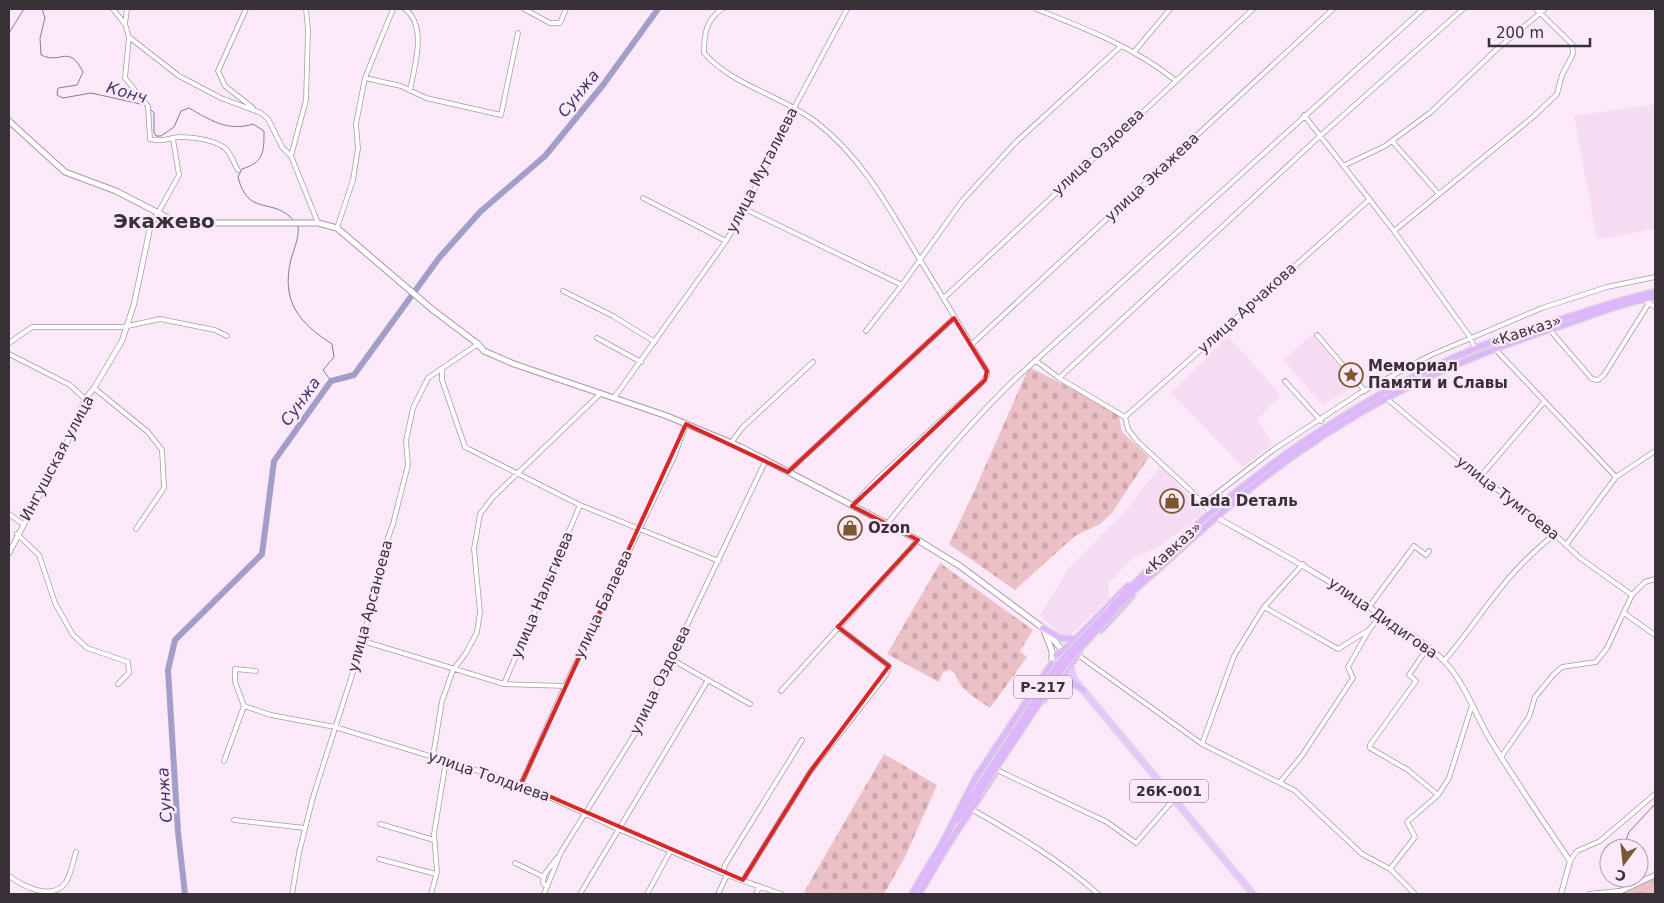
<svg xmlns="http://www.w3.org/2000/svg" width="1664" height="903" font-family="'DejaVu Sans',sans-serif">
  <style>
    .built { fill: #f5dcf2 }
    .grass { fill: url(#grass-tufts) }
    .cemetery { fill: url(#cemetery-stones) }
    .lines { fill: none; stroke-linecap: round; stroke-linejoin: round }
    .stream { stroke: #837d9c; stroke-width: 1 }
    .river { stroke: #a39ec8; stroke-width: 6 }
    .minor-casing { stroke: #a998a6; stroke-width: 5.5 }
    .tertiary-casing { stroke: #a998a6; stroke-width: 6 }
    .secondary-casing { stroke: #a998a6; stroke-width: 7 }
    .primary-casing { stroke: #dbdadb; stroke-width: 8 }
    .trunk-casing { stroke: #dbdadb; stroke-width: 8 }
    .minor { stroke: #fff; stroke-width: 4 }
    .tertiary { stroke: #fff; stroke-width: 4.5 }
    .secondary { stroke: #fff; stroke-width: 5 }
    .primary { stroke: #e6c8fd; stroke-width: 5.5 }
    .trunk { stroke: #deb6fc; stroke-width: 5.5 }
    .trunk-bridge-casing { stroke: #dbdadb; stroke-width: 8; stroke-linecap: butt }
    .trunk-bridge { stroke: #deb6fc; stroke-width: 5.5 }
    .marked { fill: none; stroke: #d62828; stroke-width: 4; stroke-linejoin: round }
    .labels { text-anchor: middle; stroke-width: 4.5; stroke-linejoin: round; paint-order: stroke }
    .shield { fill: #fbe9f9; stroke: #726871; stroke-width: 1 }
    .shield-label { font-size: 14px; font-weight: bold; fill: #383137 }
    .street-label { font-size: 15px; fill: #383137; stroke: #fbe9f9 }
    .poi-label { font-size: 15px; font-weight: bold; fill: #383137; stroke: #fbe9f9; text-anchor: start }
    .water-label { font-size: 16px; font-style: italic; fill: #40366c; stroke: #fbe9f9 }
    .district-label { font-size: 20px; font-weight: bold; fill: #383137; stroke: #fbe9f9 }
  </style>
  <defs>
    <pattern id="grass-tufts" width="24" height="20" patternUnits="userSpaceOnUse" patternTransform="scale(1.25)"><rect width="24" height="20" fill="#ecc1c6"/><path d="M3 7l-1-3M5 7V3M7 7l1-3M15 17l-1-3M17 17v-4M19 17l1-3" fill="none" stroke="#cba6ab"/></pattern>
    <pattern id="cemetery-stones" width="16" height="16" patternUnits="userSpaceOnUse" patternTransform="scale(1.25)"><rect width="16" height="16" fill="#ecc1c6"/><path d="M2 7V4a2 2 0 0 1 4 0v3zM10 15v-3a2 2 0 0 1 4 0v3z" fill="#cba6ab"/></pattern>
  </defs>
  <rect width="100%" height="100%" fill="#fbe9f9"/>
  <!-- built -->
  <path class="built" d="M1655,104V229L1597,239L1574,116Z
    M1312,335L1355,386L1323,405L1283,360Z
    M1228,336L1281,395L1257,420L1273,444L1243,467L1171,393Z
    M1160,466L1204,512L1162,545L1132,559L1109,583V599L1070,635L1063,636L1040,615L1069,568L1128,508Z"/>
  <!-- grass -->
  <path class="grass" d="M1655,875V894H1618L1617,892Z"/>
  <!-- cemetery -->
  <path class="cemetery" d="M1029,367L1118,412L1122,432L1149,457L1112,513L1100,524L1075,536L1015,590L949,544L973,494Z
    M940,563L1033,630L1020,651L1027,657L990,708C979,700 958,689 956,674L950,670L943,672L939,682L887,654Z
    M884,754L937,785L906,855L884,894H811L804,892Z"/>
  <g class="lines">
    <!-- stream -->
    <path class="stream" d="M42,9L45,18L40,38L41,55C62,65 68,43 83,72L77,85L58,88L57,95L63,98L91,93L145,105
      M9,33L24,9
      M150,109L154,113V132L156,136H161L174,127L181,111L189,108C210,120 228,132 253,124L264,131C264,152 264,162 242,169L238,177C248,218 274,196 294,221
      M298,226C300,235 294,249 291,259C281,301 298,322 332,344L334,357L323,370L331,381
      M1623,848L1629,832L1655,804
      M1618,878L1622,889"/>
    <!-- river -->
    <path class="river" d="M185,894L178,832L168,670L175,640L262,554L274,461L331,381L354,375L439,258L480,212L545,156L603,85L658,9"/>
    <!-- minor casing -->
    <g class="minor-casing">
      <path id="minor" d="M113,9L125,24L129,37L179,76L221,98L261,113L268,119L282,147L291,156
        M246,9L218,71L225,86L253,108
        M306,9L308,30L306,100L291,156L318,223
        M405,9C428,26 414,68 410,91
        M524,9L550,23H560L566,9
        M722,9C706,20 704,34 704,53C733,86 781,95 816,122C863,158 890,210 920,260C943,297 965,334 987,371V375L981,384L876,480L852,506
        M1036,9C1084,28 1134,47 1175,80
        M125,24L127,9
        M129,37L125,78L148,106L150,139C166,143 167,137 181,137C194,137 216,140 226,149C231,154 234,164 238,170
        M1134,52L1170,9
        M365,78L401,86L426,98L501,115L518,33
        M1304,115L1394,231L1470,337L1475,349
        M1392,141L1438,193
        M1343,166L1385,146L1431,112L1497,49L1545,9
        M643,198L726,241
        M745,209L902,285L962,201L1015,143L1120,47
        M159,211L179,175L173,139
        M337,228L353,180L358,148L356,124L365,78L393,9
        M1394,231L1534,116L1557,94L1562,75L1573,54L1572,44L1536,9
        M563,291L613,316L655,342
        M944,298L1253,9
        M1647,302L1655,307
        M1549,329L1592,379L1598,380L1604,375L1649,303
        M866,331L902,285
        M1317,335L1365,391
        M597,338L641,362
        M9,343L32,327H123L160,319L215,330L227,336
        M971,345L1333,9
        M1496,346L1497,351L1616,477
        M9,354L70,385L85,399
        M1035,360L1059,378L1125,417L1128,429L1137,441L1190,490L1211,513
        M442,371V380L465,447L580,505L719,561
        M1059,378L1320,136L1463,9
        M1285,381L1321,421
        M94,388L148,432L162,450L164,488L136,529
        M614,398L726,241L745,209L794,108L847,9
        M1386,398L1480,477L1538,519L1580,558L1632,595
        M1125,417L1370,199
        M731,443L742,428L813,362
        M788,472L954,318
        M1480,477L1544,402
        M1203,504L1273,450L1360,393L1431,355L1542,308L1607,287L1655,277
        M9,514L23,524
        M887,524C927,474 967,426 1013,381L1423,9
        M17,534L39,555L55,603L73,635L87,648L128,662L129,673L118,684
        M1566,545L1616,477L1655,451
        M1264,607L1338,649L1367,631
        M1369,607L1414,546L1426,555L1429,551
        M1624,613L1655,635
        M363,641L504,684L565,686
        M1428,647L1409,675L1416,681L1370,745V748L1408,770L1438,795
        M1078,655L1202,744L1294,790L1362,854L1390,869L1415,894
        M671,659L750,704
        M1444,661C1466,636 1483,609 1504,584C1519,565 1536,550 1554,534
        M504,684L580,505
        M781,691L918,540
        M244,706L271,715L335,727L521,784L618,829L727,875L781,894
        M1202,744L1234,656L1264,607L1303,564
        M433,756L442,701L453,670L466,653L477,632L480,612L474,549L480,514L493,497L601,393
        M1501,757L1529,717L1535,697L1554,674L1562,667L1596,662L1607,648L1632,595L1645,582L1655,579
        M224,761L244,706L235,682V669L256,671
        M997,770L1107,822L1136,843L1174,799
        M1280,782L1301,757L1353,678L1348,667L1369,630L1381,615
        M521,784L565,686L674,457L686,424
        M973,810C1017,835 1060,860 1098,894
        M234,820L305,828
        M380,824L434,840
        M379,859L436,874
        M1570,861L1577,851L1600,841L1655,794
        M515,863L544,877
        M1390,869L1415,837L1407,822L1438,795L1449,778L1472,705
        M723,873L725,865L802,740
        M9,876C23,886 52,902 66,882C71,874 73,861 76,852
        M743,880L810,772L886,675L889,666L838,627
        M547,887L543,883L544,875L557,858
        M292,894L299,853L313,797L363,641L382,555L393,524L408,465L406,441L413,408L428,378L478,344
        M431,894L437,872L434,834L446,761
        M544,894L561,852L636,732L766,460
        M580,894L708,680
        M647,894L671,850
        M718,894L727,875
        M756,894L760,886"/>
    </g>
    <!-- tertiary casing -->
    <g class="tertiary-casing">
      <path id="tertiary" d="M1216,517C1275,550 1333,581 1388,620C1407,632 1427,644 1443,660C1465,682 1475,715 1491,741C1516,782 1543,821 1570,861L1561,894
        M9,553L68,440L85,399L94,388L122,341L134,304L150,228L159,211
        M1590,894L1621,891L1655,875"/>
    </g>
    <!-- secondary casing -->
    <g class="secondary-casing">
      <path id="secondary" d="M9,121L65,172L116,191L178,223H318L337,228L433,310L478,344L484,351L514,364L667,416L741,447L916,539L960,566L1043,628L1064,652
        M1045,633L1052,651V663"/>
    </g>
    <!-- primary casing -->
    <g class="primary-casing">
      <path id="primary" d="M1070,665L1074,679L1083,690L1253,894"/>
    </g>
    <!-- trunk casing -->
    <g class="trunk-casing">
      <path id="trunk" d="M1127,591C1231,484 1356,394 1496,340C1519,331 1544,325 1568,317C1597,308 1626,298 1655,292
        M1130,594C1168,561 1206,525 1246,492C1342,414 1441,364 1558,327C1590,316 1622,303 1655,297
        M1043,628L1060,638L1076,639
        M1101,630L1132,596
        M1056,655L1071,644L1128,586
        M1070,665L1079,653
        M1057,683H1072L1083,690
        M1043,701L1067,670
        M957,820L974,794
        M943,842L975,779L1052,663
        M944,851L994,775
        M912,894L944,840
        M919,894L946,848"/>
    </g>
    <!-- minor -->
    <use href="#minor" class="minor"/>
    <!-- tertiary -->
    <use href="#tertiary" class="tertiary"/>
    <!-- secondary -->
    <use href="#secondary" class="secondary"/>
    <!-- primary -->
    <use href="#primary" class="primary"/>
    <!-- trunk -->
    <use href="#trunk" class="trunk"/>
    <!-- trunk-bridge casing -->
    <g class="trunk-bridge-casing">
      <path id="trunk-bridge" d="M974,794L1059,663L1127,591
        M978,795L1064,666L1130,594"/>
    </g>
    <!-- trunk-bridge -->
    <use href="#trunk-bridge" class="trunk-bridge"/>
  </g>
  <!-- marked area -->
  <path class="marked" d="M954,318L987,371L985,380L852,506L918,540L838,627L889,666L810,772L743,880L521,784L686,424L788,472Z"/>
  <!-- icons -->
  <defs>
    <g id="sight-ring" transform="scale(1.25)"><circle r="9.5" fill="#fbe9f9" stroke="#7a592f" stroke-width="1.5"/><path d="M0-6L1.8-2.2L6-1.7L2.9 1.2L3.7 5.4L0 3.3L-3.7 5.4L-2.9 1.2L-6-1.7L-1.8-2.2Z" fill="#7a592f"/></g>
    <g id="shop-ring" transform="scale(1.25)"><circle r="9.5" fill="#fbe9f9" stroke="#7a592f" stroke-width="1.5"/><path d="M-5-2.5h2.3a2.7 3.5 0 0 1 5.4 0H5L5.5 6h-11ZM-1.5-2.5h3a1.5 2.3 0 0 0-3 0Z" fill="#7a592f"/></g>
  </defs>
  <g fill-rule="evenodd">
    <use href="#sight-ring" x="1351" y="375"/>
    <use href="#shop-ring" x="1172" y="501"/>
    <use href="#shop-ring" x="850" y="528"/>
  </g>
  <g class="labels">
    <!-- shield labels -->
    <g class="shield">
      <rect x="1014" y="675.5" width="58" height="23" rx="4"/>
      <rect x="1130" y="779.5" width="78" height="23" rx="4"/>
    </g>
    <g class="shield-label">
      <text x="1043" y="692">Р-217</text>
      <text x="1169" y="796">26К-001</text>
    </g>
    <!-- street labels -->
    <g class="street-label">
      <text transform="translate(1098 152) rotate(-43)" y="5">улица Оздоева</text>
      <text transform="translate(762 170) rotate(-63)" y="5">улица Муталиева</text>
      <text transform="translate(1152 177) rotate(-43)" y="5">улица Экажева</text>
      <text transform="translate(1247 308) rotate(-42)" y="5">улица Арчакова</text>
      <text transform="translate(1526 331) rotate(-18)" y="5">«Кавказ»</text>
      <text transform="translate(57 458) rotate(-62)" y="5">Ингушская улица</text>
      <text transform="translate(1508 498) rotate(38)" y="5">улица Тумгоева</text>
      <text transform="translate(1172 549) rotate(-42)" y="5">«Кавказ»</text>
      <text transform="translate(542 595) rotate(-67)" y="5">улица Нальгиева</text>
      <text transform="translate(603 604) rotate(-65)" y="5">улица Балаева</text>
      <text transform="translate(370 606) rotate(-75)" y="5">улица Арсаноева</text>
      <text transform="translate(1383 618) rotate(35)" y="5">улица Дидигова</text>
      <text transform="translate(660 680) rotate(-64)" y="5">улица Оздоева</text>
      <text transform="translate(489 776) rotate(19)" y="5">улица Толдиева</text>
    </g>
    <!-- poi labels -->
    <g class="poi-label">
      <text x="1368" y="371">Мемориал<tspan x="1368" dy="17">Памяти и Славы</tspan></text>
      <text x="1190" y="506">Lada Dеталь</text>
      <text x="868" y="533">Ozon</text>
    </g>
    <!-- water labels -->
    <g class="water-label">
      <text transform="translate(127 92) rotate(16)" y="6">Конч</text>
      <text transform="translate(578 93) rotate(-51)" y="6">Сунжа</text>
      <text transform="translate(300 401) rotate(-54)" y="6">Сунжа</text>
      <text transform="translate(164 795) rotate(-94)" y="6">Сунжа</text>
    </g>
    <!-- district labels -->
    <g class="district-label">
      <text x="164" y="228">Экажево</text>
    </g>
  </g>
  <!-- border -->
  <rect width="1664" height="903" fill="none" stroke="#383137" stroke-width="20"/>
  <!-- north arrow -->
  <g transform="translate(1624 863) rotate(195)"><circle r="24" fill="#fbe9f9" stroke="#ad9fab"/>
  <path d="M0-4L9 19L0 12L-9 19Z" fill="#7a592f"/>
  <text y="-8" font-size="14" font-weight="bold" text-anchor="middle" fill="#383137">С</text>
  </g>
  <!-- scale -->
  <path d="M1489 38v8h101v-8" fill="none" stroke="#383137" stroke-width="2.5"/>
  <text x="1496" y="38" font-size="15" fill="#383137" stroke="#fbe9f9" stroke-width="4" paint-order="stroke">200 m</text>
</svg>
